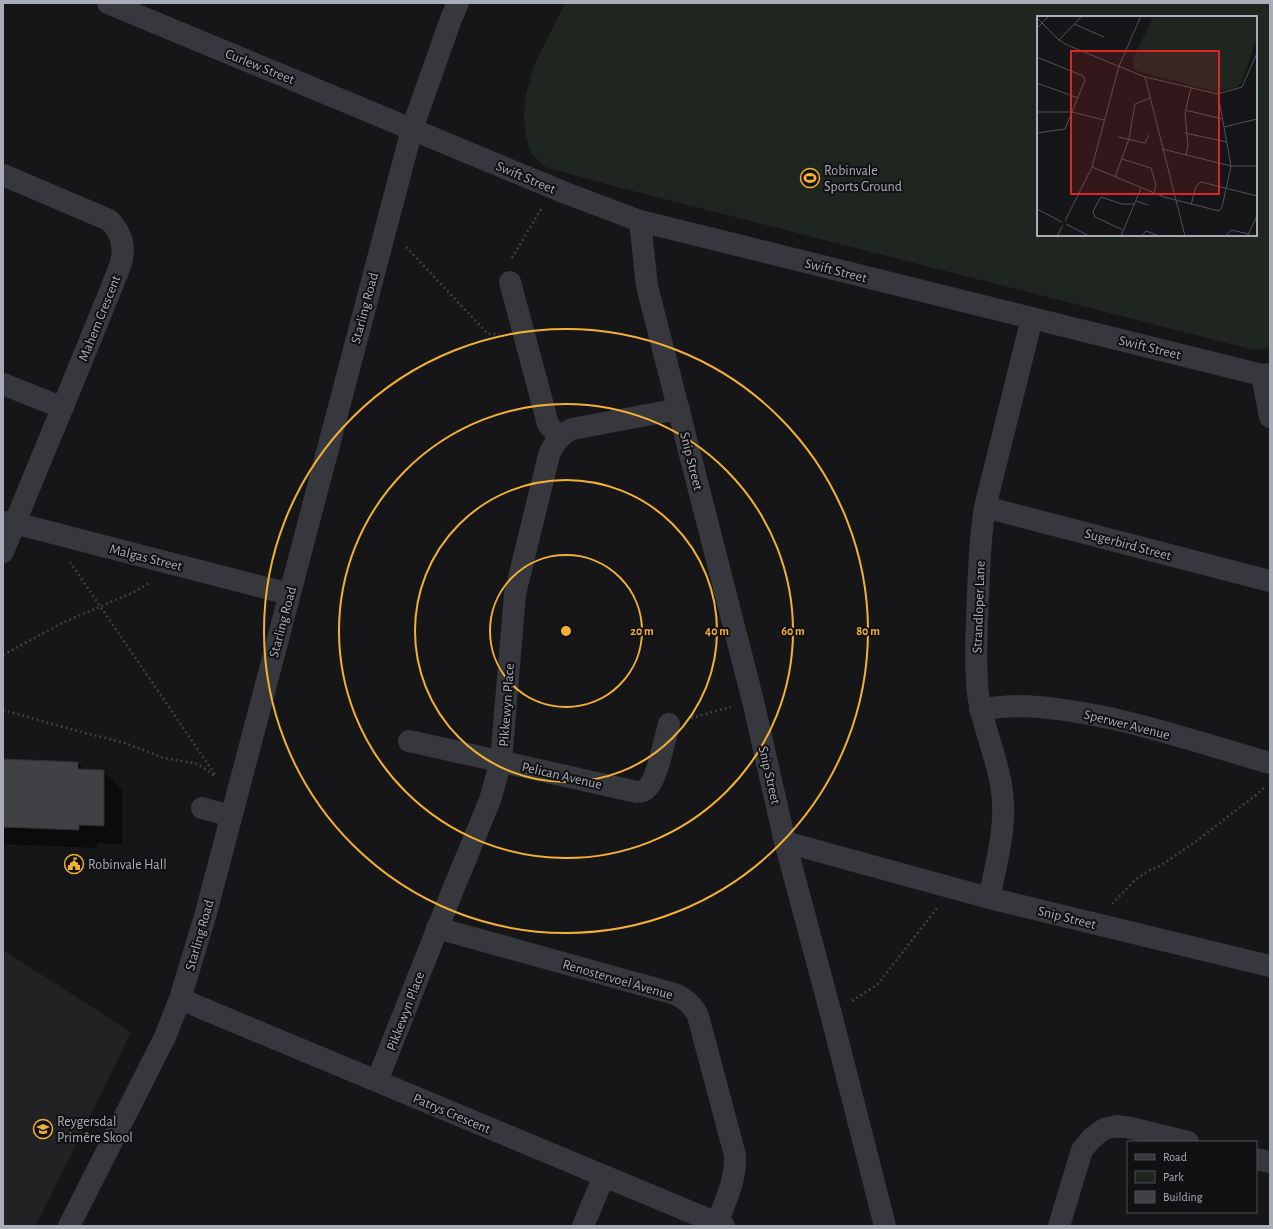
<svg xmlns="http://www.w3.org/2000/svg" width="1273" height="1229" font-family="'Alegreya Sans',sans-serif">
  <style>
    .built { fill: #222225 }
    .green { fill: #1e261f; fill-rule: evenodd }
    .shadow { fill: #0007 }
    .building { fill: #404145; stroke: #303034 }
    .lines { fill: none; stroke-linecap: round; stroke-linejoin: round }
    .path { stroke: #3d3f44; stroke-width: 2.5; stroke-dasharray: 2 3; stroke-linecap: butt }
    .minor { stroke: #37383d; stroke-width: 22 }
    .ring { fill: none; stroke: #f2b134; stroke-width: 2 }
    .labels { text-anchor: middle; stroke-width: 4; stroke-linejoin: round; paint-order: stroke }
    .street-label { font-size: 14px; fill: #a8adb8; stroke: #111113 }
    .poi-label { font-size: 14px; fill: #a8adb8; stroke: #111113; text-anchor: start }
    .inset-road { fill: none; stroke: #505258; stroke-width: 1 }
    .view { fill: #d62828; fill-opacity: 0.15; stroke: #d62828; stroke-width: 2 }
    .inset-edge { fill: none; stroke: #a8adb8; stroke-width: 2 }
    .centre { fill: #f2b134; stroke: #111113; stroke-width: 2 }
    .ring-label { font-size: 12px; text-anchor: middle; font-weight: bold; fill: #f2b134; stroke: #111113; stroke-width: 4; stroke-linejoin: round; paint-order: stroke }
  </style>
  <rect width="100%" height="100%" fill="#161618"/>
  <!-- built -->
  <path class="built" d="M3,950L131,1032L36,1226H3Z"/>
  <!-- green -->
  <path class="green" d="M565,3H1270V347L1254,350L621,188L545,167L531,153L526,137L524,119L525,99L534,65ZM1038,17H1256V235H1038Z"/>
  <!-- shadow -->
  <path class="shadow" d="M3,760L78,763L85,771H103L122,790V844L97,843V848L3,844Z"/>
  <!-- building -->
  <path class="building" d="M3,759L78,762V769L104,770V826L79,825V830L3,827Z"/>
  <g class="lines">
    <!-- path -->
    <path class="path" d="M406,247L488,334H499
      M512,258L541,209
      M70,562L216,776
      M3,655L64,622L132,593L149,583
      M3,710L85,733L125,743L164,758L198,764L216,777
      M691,718L731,707
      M1112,904L1135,880L1150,870L1160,866L1195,842L1256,795L1265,787
      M852,1001L877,985L937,908"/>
    <!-- minor -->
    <path class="minor" d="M108,3L563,192L640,221L1262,375L1270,374
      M3,175L109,220C122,233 126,248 120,266C82,362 42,456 3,552
      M640,221L647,286L753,701L785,842L831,1014L885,1226
      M510,282L548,424L559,437
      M1262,375L1270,417
      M3,384L63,408
      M985,507L1270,581
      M3,522L14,523L289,594
      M980,709C994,708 1009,706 1023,706C1107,710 1189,740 1270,763
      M409,741L637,792C642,792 645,791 648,787C657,779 665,738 669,724
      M202,808L231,816
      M785,842L989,898L1270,966
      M989,898C997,860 1008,823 1001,784C995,750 979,718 977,683C975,654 977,624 978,595C979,566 980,537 985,507L1032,318
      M437,928L675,994C686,999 693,1005 698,1016L735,1155C736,1181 726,1199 717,1223
      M180,999L724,1226
      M377,1081L452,892L490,800L501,761L515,594L549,455C554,443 560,435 572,429L679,409
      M1256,1159L1270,1162
      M69,1226L165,1037L180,999L206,913L412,129L451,19L458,3
      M583,1226L604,1176
      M1059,1226L1082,1150L1092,1138L1104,1129L1117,1126L1131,1128L1188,1142"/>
  </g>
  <!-- distance rings -->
  <g class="ring">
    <circle cx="566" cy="631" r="76"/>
    <circle cx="566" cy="631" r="151"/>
    <circle cx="566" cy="631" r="227"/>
    <circle cx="566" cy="631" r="302"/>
  </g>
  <!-- icons -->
  <defs>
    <g id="stadium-ring" transform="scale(1)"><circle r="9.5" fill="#111113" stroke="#f2b134" stroke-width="1.5"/><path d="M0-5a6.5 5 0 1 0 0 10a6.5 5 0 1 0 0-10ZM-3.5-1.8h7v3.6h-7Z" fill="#f2b134"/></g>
    <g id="civic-ring" transform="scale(1)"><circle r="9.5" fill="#111113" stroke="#f2b134" stroke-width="1.5"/><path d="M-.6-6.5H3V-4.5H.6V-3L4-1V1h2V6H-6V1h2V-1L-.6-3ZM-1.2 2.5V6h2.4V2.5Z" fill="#f2b134"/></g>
    <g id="school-ring" transform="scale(1)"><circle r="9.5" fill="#111113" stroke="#f2b134" stroke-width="1.5"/><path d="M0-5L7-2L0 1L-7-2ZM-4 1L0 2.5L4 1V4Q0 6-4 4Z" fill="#f2b134"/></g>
  </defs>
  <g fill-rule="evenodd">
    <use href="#stadium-ring" x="810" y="178"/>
    <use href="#civic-ring" x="74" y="864"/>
    <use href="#school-ring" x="43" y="1129"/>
  </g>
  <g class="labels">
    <!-- street labels -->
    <g class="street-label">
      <text transform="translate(260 66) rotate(22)" y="5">Curlew Street</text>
      <text transform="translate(526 177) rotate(23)" y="5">Swift Street</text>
      <text transform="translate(836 270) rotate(14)" y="5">Swift Street</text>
      <text transform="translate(364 308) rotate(-75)" y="5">Starling Road</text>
      <text transform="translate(99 318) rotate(-68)" y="5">Mahem Crescent</text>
      <text transform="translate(1150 347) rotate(14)" y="5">Swift Street</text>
      <text transform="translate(692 461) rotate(76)" y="5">Snip Street</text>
      <text transform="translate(1128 544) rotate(15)" y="5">Sugerbird Street</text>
      <text transform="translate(146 557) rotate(14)" y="5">Malgas Street</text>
      <text transform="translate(978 607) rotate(-88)" y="5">Strandloper Lane</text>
      <text transform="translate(282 622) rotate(-75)" y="5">Starling Road</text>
      <text transform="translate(506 705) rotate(-86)" y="5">Pikkewyn Place</text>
      <text transform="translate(1127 724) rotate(14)" y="5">Sperwer Avenue</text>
      <text transform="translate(562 775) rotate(13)" y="5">Pelican Avenue</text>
      <text transform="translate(770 775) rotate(77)" y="5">Snip Street</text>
      <text transform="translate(1067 917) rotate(14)" y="5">Snip Street</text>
      <text transform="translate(199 935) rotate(-74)" y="5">Starling Road</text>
      <text transform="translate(618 979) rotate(16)" y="5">Renostervoel Avenue</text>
      <text transform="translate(405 1011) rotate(-69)" y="5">Pikkewyn Place</text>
      <text transform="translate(452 1113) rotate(23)" y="5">Patrys Crescent</text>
    </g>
    <!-- poi labels -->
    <g class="poi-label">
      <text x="824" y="175">Robinvale<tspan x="824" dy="16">Sports Ground</tspan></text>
      <text x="88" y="869">Robinvale Hall</text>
      <text x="57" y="1126">Reygersdal<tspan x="57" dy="16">Primêre Skool</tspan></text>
    </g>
  </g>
  <!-- overview -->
  <g transform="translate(1037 16)">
    <rect width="220" height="220" fill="#161618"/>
    <path d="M117,0H220V22L205,66L199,72L180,76L97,54L96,42Z" fill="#1e261f"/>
    <path class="inset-road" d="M0,2L22,24L30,29L108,61L181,78L205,71L220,37M37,8L67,21M0,12L12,0M22,24L45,0M108,61L148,220M0,67L41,82M148,94L186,103M0,96H35L67,104M187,111L220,103M0,117L28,113L48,64L46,60L0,41M148,117L190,126M81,121L108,127L112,119M125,133L194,150H220M149,139L151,129L148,97L154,72M85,143L114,152L119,169L117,177M55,151L127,181L182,195L185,191L194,150L181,78M78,161L92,123L98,88L113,82M99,185L111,189M154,189L159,170L164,166L220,180M0,193L25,206M28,205L55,151L82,50L104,0M29,208L52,220M86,214L58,201L56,195L64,181L85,188H97M211,219L220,200M20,220L26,209M84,220L104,172M105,220L109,215L122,220M189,220L194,214L212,218"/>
    <path class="view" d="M34,35H182V178H34Z"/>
    <rect width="220" height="220" class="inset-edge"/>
  </g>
  <circle cx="566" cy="631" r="6" class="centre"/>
  <g class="ring-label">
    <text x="642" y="635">20 m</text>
    <text x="717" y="635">40 m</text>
    <text x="793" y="635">60 m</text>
    <text x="868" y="635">80 m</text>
  </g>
  <!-- border -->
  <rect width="1273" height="1229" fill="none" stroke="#a8adb8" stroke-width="8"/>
  <!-- legend -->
  <rect x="1127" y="1141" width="130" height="72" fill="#111113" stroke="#4d4f55"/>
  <rect x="1135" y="1154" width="20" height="6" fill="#37383d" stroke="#4d4f55"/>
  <text x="1163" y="1161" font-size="12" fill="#a8adb8">Road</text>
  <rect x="1135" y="1171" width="20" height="12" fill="#1e261f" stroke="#4d4f55"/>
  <text x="1163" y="1181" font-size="12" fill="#a8adb8">Park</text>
  <rect x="1135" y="1191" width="20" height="12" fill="#404145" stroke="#4d4f55"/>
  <text x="1163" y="1201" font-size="12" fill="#a8adb8">Building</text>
</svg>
